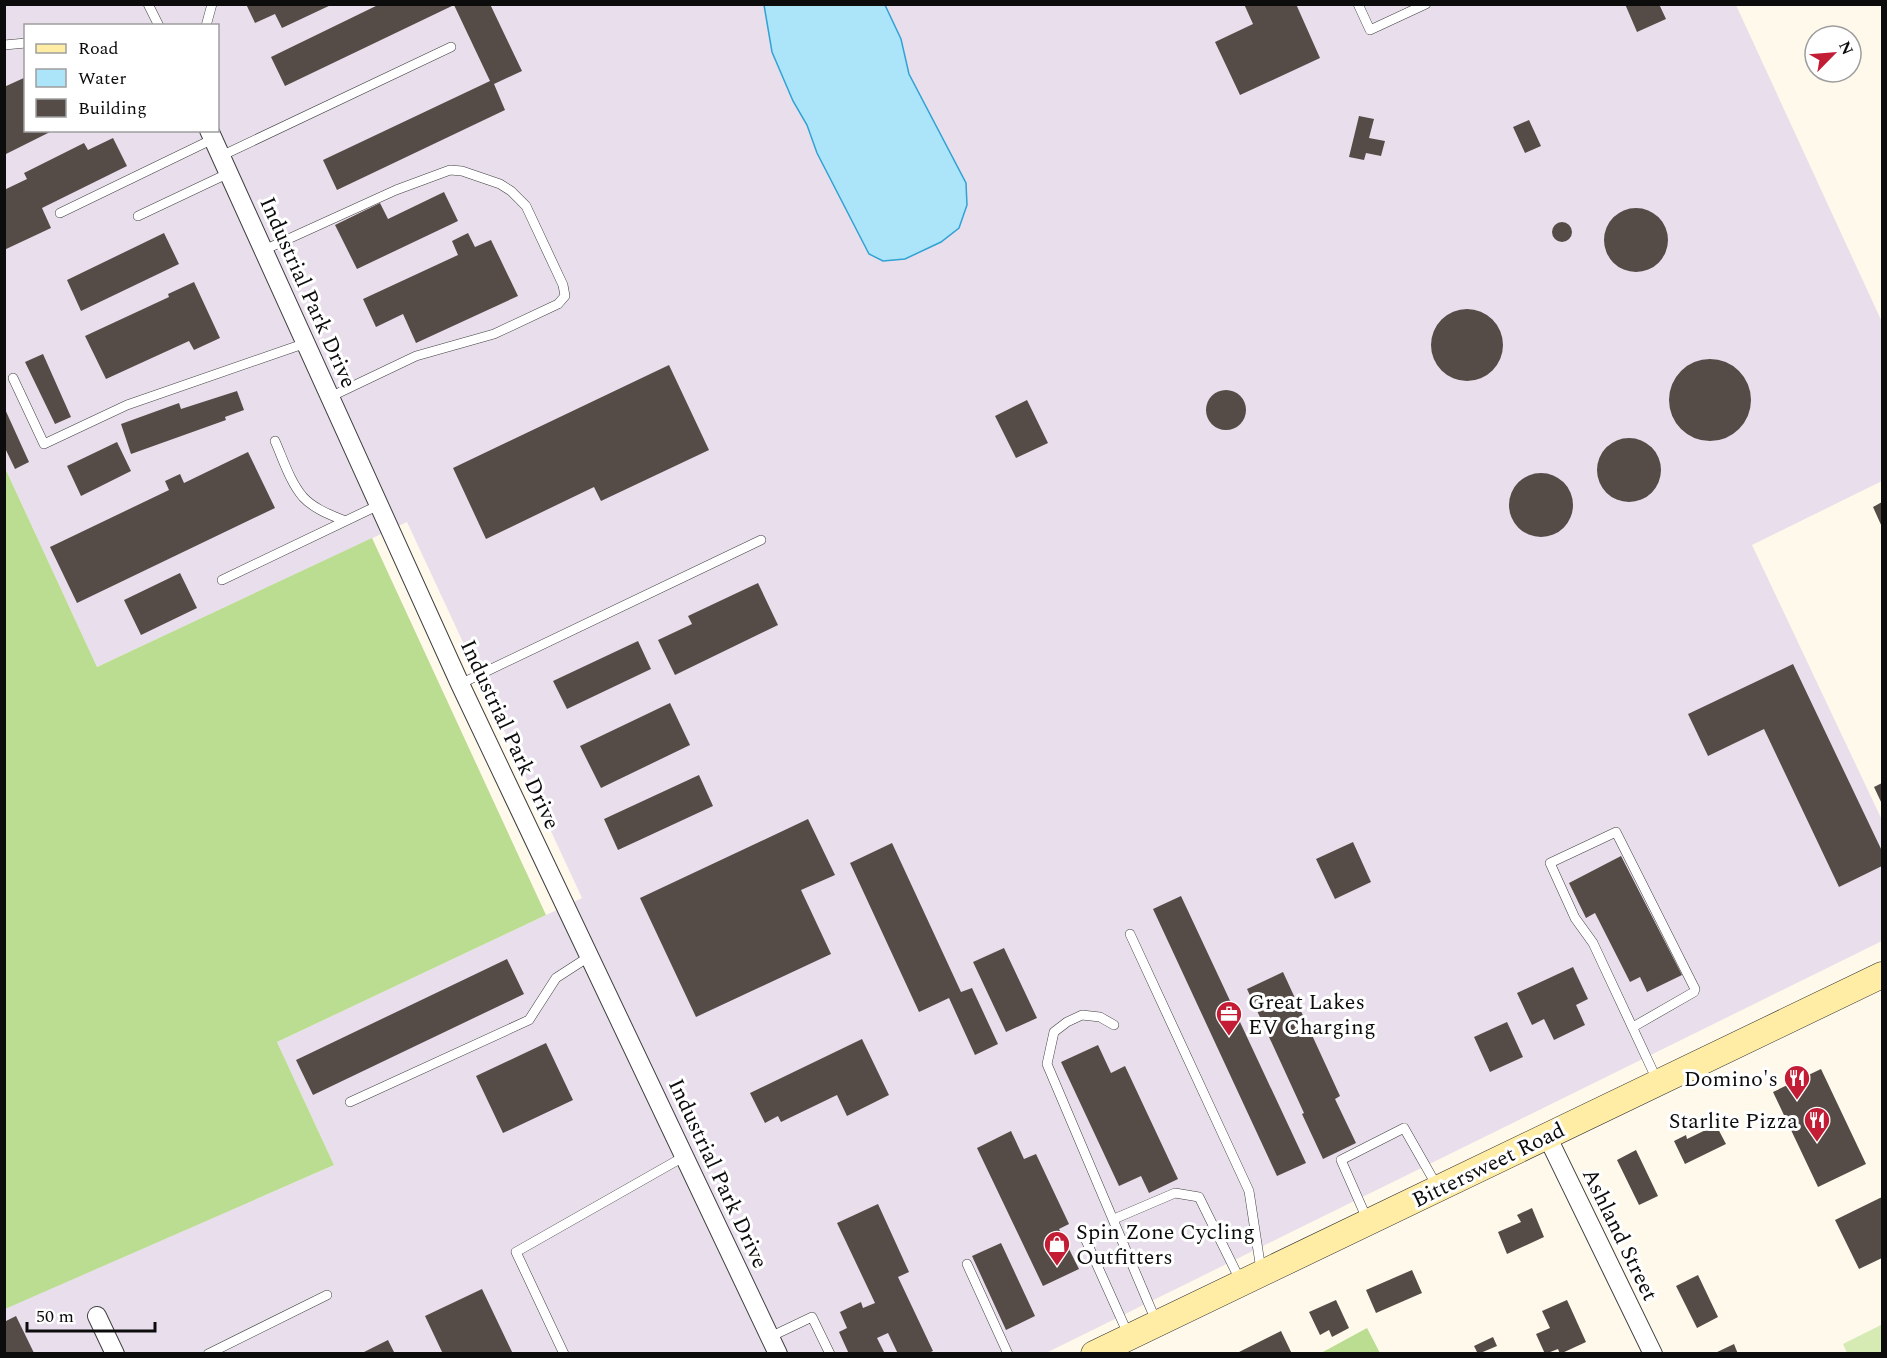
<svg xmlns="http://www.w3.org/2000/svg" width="1887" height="1358" font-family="Spectral,serif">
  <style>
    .industrial { fill: #e9dfec; fill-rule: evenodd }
    .green { fill: #d5ebb3 }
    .forest { fill: #badd91 }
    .water { fill: #ace4f9; stroke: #30a2d4; stroke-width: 1.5 }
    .building { fill: #554c48 }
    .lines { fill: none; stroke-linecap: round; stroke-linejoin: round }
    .lane-casing { stroke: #3f3f3f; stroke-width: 10 }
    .street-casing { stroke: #3f3f3f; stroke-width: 20 }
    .secondary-casing { stroke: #2e2e2e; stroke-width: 27 }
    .lane { stroke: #fff; stroke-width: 9 }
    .street { stroke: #fff; stroke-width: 18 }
    .secondary { stroke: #ffeda6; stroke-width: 26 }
    .labels { text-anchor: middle; stroke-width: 6; stroke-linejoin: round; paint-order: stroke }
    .street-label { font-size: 22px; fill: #0c0c0c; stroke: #fff }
    .poi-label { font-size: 22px; fill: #0c0c0c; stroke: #fff; text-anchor: start }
  </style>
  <rect width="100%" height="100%" fill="#fff9eb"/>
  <!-- industrial -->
  <path class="industrial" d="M5,5H1736L1882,322V481L1752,545L1882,820V941L1046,1353L5,1354L4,1309L334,1165L277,1042L582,898L407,522L97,667L5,468ZM26,26H218V130H26Z"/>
  <!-- green -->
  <path class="green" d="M1881,1325L1882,1353H1847L1843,1344Z"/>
  <!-- forest -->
  <path class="forest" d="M5,468L97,667L372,538L546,915L277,1042L334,1165L5,1309Z
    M1367,1328L1380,1353H1321Z"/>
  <!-- water -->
  <path class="water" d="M764,5H885L901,39L909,74L966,183L967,205L959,228L941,242L905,259L883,261L869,254L817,153L807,125L793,101L772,52Z"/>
  <!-- building -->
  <path class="building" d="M246,4H333L282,28L275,14L255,23Z
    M380,4H490L522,71L494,84L505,110L337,190L323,160L490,81L454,5L285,86L271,57Z
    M1244,4H1296L1320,58L1240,95L1215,42L1253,24Z
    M1625,4H1659L1666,19L1637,32Z
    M26,77V130H54L4,155V87Z
    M1359,116L1374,119L1369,138L1385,141L1381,156L1366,153L1364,160L1349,157Z
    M1529,120L1541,146L1525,153L1513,127Z
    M113,138L127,166L42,208L51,228L4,250V190L27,179L24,173L84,143L88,150Z
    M444,192L458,221L357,269L335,225L380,203L388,219Z
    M1604 240a32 32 0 1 1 64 0a32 32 0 1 1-64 0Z
    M1552 232a10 10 0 1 1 20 0a10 10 0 1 1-20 0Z
    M164,233L179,264L81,311L67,280Z
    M468,233L475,247L491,240L518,296L416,343L403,314L376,327L363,299L458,255L452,241Z
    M194,282L220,338L194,350L189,341L106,379L85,336L169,297L168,294Z
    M1431 345a36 36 0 1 1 72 0a36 36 0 1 1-72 0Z
    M43,354L71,417L55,424L25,362Z
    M1669 400a41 41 0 1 1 82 0a41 41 0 1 1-82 0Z
    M669,365L709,450L601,501L594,487L486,539L453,468Z
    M1206 410a20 20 0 1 1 40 0a20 20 0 1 1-40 0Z
    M237,391L244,410L225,417L226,420L131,454L121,424L179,403L181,409Z
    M1027,400L1048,443L1016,458L995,416Z
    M4,407L29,462L15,469L4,446Z
    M1597 470a32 32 0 1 1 64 0a32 32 0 1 1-64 0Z
    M117,442L131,471L81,496L67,466Z
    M248,452L275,508L77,603L50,547L169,490L165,481L180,474L184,483Z
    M1509 505a32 32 0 1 1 64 0a32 32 0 1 1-64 0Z
    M1882,502V527L1873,507Z
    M180,573L197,608L141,635L124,600Z
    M758,583L778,625L675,675L658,640L692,624L688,616Z
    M638,641L651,669L567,709L553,681Z
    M1793,664L1882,851V866L1839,887L1764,729L1708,756L1688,714Z
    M670,703L690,745L601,788L580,746Z
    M699,775L713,806L618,850L604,819Z
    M1882,783V804L1874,787Z
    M808,819L835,875L801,890L831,954L696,1017L640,898Z
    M1353,842L1371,882L1335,899L1316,859Z
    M892,843L961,992L972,988L998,1044L975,1055L949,998L919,1012L850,863Z
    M1621,856L1682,975L1647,992L1640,977L1630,982L1595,913L1586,918L1569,883Z
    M1181,896L1306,1163L1277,1176L1153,909Z
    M1004,948L1037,1018L1006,1032L973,962Z
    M507,959L524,994L313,1095L296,1060Z
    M1573,967L1588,999L1576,1005L1585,1025L1554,1040L1544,1019L1532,1025L1517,993Z
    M1283,972L1340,1096L1335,1099L1356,1143L1323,1159L1302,1114L1304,1113L1247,989Z
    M1507,1022L1523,1057L1490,1072L1474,1037Z
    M862,1039L889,1095L847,1116L837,1095L781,1122L778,1116L765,1123L750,1093Z
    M546,1043L573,1100L503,1133L476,1076Z
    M1098,1045L1111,1073L1125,1066L1178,1179L1149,1193L1141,1176L1119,1186L1061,1062Z
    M1821,1069L1866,1164L1818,1187L1773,1092Z
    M1716,1125L1726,1144L1685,1164L1674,1141L1686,1135L1687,1139Z
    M1011,1131L1024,1159L1036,1154L1069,1224L1059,1229L1079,1269L1043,1286L977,1148Z
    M1636,1150L1658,1196L1639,1205L1617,1160Z
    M1882,1197V1258L1859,1269L1835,1220Z
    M878,1204L909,1272L898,1277L933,1351L926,1354H898L888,1333L877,1338L885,1354H849L839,1332L847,1328L840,1312L861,1302L863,1308L875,1303L837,1223Z
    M1532,1208L1544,1237L1507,1254L1498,1232L1521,1222L1517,1215Z
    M1001,1243L1035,1316L1006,1330L972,1256Z
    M1412,1270L1422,1293L1376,1313L1366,1290Z
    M1698,1275L1718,1317L1697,1328L1676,1286Z
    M482,1289L513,1354H443L425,1316Z
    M1336,1300L1349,1328L1332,1337L1329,1330L1320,1335L1309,1312Z
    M1567,1300L1586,1342L1560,1354L1558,1349L1545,1354L1536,1334L1550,1328L1542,1311Z
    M16,1316L34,1353L32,1354H4V1322Z
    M1281,1331L1292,1354H1235Z
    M1493,1337L1497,1346L1478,1354L1474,1346Z
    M388,1340L395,1354H360Z
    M1734,1344L1738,1354H1713Z"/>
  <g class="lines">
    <!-- lane casing -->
    <g class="lane-casing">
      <path id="lane" d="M148,4L159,26
        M1358,4L1370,30L1426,4
        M206,26L212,4
        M4,45L26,43
        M221,156L451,47
        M60,213L213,139
        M138,216L229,173
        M264,250L396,190L450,170L462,171L500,184L511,191L526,206L563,285L565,296L558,304L494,334L416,356L330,397
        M13,378L44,444L127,405L306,343
        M275,441C283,459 290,482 303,497C314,509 331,515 345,521
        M222,580L379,505
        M460,684L761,540
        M1130,934L1249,1191L1261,1270
        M1114,1025L1100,1017L1082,1015L1067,1022L1054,1032L1047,1064L1156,1321
        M1633,1027L1694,992L1695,989L1616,832L1550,863L1575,918L1593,943L1657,1080
        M350,1102L529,1020L556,978L590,956
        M1114,1219L1175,1193L1199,1197L1241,1282
        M1367,1219L1341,1160L1404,1128L1437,1186
        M1084,1236L1128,1334
        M967,1264L1008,1354
        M770,1337L812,1317L830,1354
        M208,1354L327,1295
        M564,1354L516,1252L685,1156"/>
    </g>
    <!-- street casing -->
    <g class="street-casing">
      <path id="street" d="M209,130L460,684L778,1354
        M1547,1136L1653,1354
        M97,1316L115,1354"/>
    </g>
    <!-- secondary casing -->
    <g class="secondary-casing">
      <path id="secondary" d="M1094,1354L1882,975"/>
    </g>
    <!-- lane -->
    <use href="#lane" class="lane"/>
    <!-- street -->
    <use href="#street" class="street"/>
    <!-- secondary -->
    <use href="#secondary" class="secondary"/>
  </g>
  <!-- icons -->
  <defs>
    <g id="office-pin" transform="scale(1.35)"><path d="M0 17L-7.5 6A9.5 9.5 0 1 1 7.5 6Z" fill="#c31d35" stroke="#fff"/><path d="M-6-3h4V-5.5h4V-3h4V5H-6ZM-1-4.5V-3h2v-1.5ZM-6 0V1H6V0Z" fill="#fff"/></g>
    <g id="restaurant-pin" transform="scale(1.35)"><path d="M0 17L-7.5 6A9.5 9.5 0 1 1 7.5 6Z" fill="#c31d35" stroke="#fff"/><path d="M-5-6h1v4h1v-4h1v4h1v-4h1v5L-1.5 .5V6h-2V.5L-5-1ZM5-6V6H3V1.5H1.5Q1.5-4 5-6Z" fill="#fff"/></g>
    <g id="shop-pin" transform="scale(1.35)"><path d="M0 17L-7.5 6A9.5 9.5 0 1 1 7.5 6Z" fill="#c31d35" stroke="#fff"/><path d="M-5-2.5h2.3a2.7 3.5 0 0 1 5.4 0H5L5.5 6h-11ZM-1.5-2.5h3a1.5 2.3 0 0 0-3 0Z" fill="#fff"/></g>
  </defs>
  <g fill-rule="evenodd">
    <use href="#office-pin" x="1229" y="1014"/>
    <use href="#restaurant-pin" x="1797" y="1078"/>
    <use href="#restaurant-pin" x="1817" y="1120"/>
    <use href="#shop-pin" x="1057" y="1244"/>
  </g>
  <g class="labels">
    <!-- street labels -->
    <g class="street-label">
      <text transform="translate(309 292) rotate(66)" y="8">Industrial Park Drive</text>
      <text transform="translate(511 734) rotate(65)" y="8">Industrial Park Drive</text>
      <text transform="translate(1488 1164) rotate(-26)" y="8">Bittersweet Road</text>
      <text transform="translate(719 1173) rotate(65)" y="8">Industrial Park Drive</text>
      <text transform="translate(1621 1234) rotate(64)" y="8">Ashland Street</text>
    </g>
    <!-- poi labels -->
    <g class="poi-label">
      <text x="1248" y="1009">Great Lakes<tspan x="1248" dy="25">EV Charging</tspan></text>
      <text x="1778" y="1086" text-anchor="end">Domino's</text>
      <text x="1798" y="1128" text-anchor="end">Starlite Pizza</text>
      <text x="1076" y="1239">Spin Zone Cycling<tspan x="1076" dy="25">Outfitters</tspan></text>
    </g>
  </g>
  <!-- border -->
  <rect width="1887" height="1358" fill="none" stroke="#0c0c0c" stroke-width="12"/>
  <!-- legend -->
  <rect x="24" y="24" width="195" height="108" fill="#ffffff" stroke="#9e9e9e" stroke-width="1.5"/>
  <rect x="36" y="44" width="30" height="9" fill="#ffeda6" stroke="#9e9e9e" stroke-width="1.5"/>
  <text x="78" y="54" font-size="18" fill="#0c0c0c">Road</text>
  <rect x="36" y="69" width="30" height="18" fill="#ace4f9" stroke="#9e9e9e" stroke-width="1.5"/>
  <text x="78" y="84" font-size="18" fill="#0c0c0c">Water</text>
  <rect x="36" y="99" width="30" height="18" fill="#554c48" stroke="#9e9e9e" stroke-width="1.5"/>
  <text x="78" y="114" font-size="18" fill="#0c0c0c">Building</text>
  <!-- north arrow -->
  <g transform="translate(1833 54) rotate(65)"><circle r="28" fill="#ffffff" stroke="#9e9e9e" stroke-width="1.5"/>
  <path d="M0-4.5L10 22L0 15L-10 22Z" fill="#c31d35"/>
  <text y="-9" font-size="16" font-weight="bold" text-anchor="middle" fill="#0c0c0c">N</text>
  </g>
  <!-- scale -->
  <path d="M27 1322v9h128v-9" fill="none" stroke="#0c0c0c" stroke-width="3"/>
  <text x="36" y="1322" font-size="18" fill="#0c0c0c" stroke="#ffffff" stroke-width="4.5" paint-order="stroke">50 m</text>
</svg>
